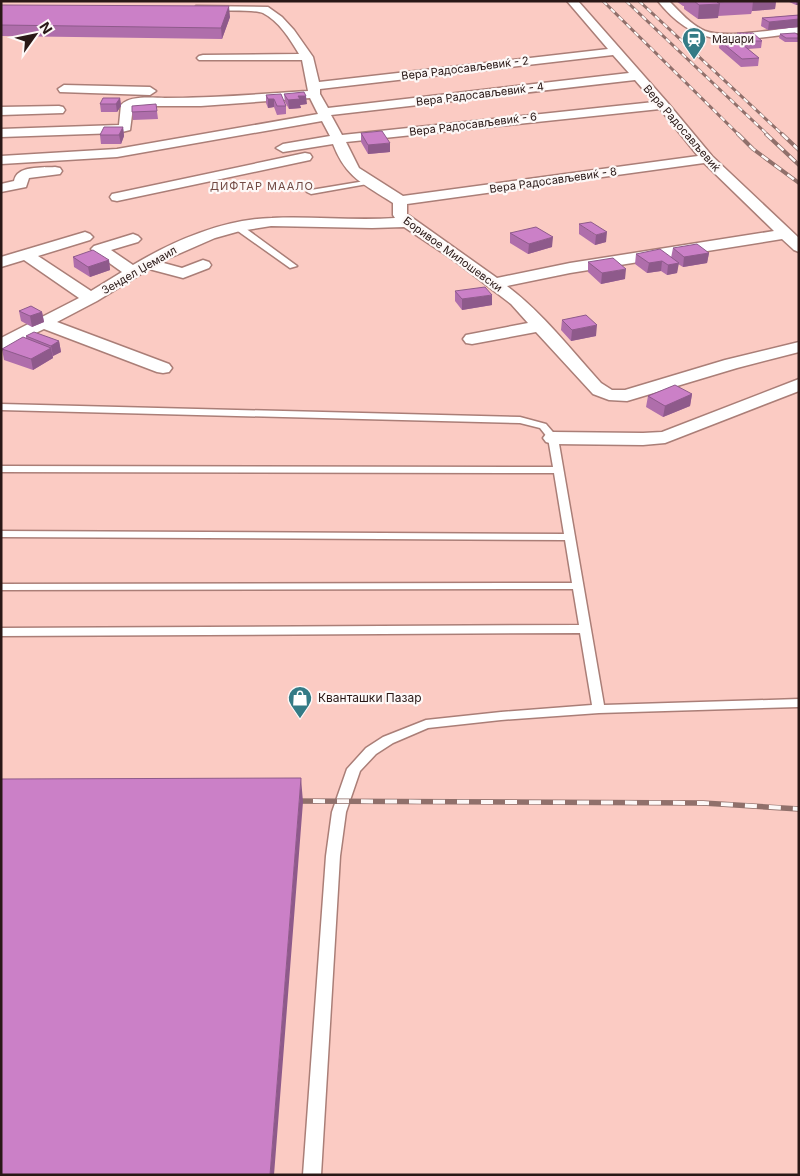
<svg xmlns="http://www.w3.org/2000/svg" width="800" height="1176" font-family="Inter,sans-serif">
  <style>
    .lines { fill: none; stroke-linecap: round; stroke-linejoin: round }
    .lane-casing { stroke: #aa7e77; stroke-width: 3 }
    .street-casing { stroke: #aa7e77; stroke-width: 3 }
    .lane { fill: #fff; fill-rule: evenodd }
    .street { fill: #fff; fill-rule: evenodd }
    .rail-far2-casing { stroke: #90706b; stroke-width: 3 }
    .rail-far1-casing { stroke: #90706b; stroke-width: 4 }
    .rail-casing { stroke: #90706b; stroke-width: 5.5 }
    .rail-far2 { stroke: #fdf8f7; stroke-width: 2; stroke-dasharray: 5.5; stroke-linecap: butt }
    .rail-far1 { stroke: #fdf8f7; stroke-width: 2.5; stroke-dasharray: 8; stroke-linecap: butt }
    .rail { stroke: #fdf8f7; stroke-width: 4; stroke-dasharray: 12; stroke-linecap: butt }
    .wall { fill: #af6eab }
    .shaded-wall { fill: #8e5a8b }
    .building { fill: #cb80c7; stroke: #8e5a8b }
    .labels { text-anchor: middle; stroke-width: 4.5; stroke-linejoin: round; paint-order: stroke }
    .far-poi-label { font-size: 11px; fill: #291816; stroke: #fdf8f7; text-anchor: start }
    .far-street-label { font-size: 11px; fill: #291816; stroke: #fdf8f7 }
    .far-neighbourhood-label { font-size: 11px; letter-spacing: 1px; fill: #714943; stroke: #fdf8f7 }
    .poi-label { font-size: 12px; fill: #291816; stroke: #fdf8f7; text-anchor: start }
  </style>
  <rect width="100%" height="100%" fill="#fbcbc3"/>
  <g class="lines">
    <!-- lane casing -->
    <g class="lane-casing">
      <path id="lane" d="M371,180L373,181V183L311,194L307,192L311,190Z
        M235,225H241L297,266L290,268L235,229Z
        M1,404L520,417L546,424L558,438L604,705L799,699V707L599,713L501,720L428,728L393,743L376,754L360,771L346,812L340,856L321,1175H303L326,856L332,812L347,769L366,748L383,737L426,720L501,712L592,705L580,633L1,636V628L579,625L573,589L1,590V584L572,583L565,540L1,537V531L564,534L554,473L1,472V466L553,467L548,438L540,428L520,423L1,410Z"/>
    </g>
    <!-- street casing -->
    <g class="street-casing">
      <path id="street" d="M567,1H578L667,102L712,156L799,238V252L794,250L782,239L570,273L507,286C543,313 571,350 601,383L612,390H625L725,360L799,342V352L737,368L627,401L609,400L593,394L536,332L472,344L466,343L463,339L466,335L528,323L511,304L455,261L404,227L372,228L271,226L240,231L215,238L160,262L182,268L203,260L209,262L211,265L209,268L183,278L149,269L97,301L57,322L169,364L172,368L169,372L163,373L157,372L44,329L1,350V338L79,298L24,260L1,267V257L85,232L90,234L93,237L90,240L38,256L91,291L122,272L94,252L91,249L94,246L133,234L138,236L141,239L138,242L111,250L133,265C173,241 224,219 272,218C313,216 354,221 395,218L393,215V203C364,184 346,178 333,144L283,152L276,148L283,144L330,136L322,121L117,157L1,164V156L117,149L318,114L310,98L201,106H138L133,107L130,130L118,133L1,137V129L119,125L121,105C130,95 153,98 165,98C213,98 260,94 308,91L302,60H199L197,58L199,56L203,55L299,54C290,39 279,21 263,13C254,9 212,11 200,11L196,10L195,8L196,6L268,7L282,17L294,30L313,57L319,82L608,49ZM613,55L629,73L328,108L320,94V89ZM635,80L654,102L342,135L331,115ZM660,109L698,156L403,196L359,168L346,142ZM704,163L774,231L570,263L497,278L407,214V204Z
        M658,1H669C680,12 691,25 705,31C727,39 775,29 799,27V33C740,39 700,54 658,1Z
        M64,85L150,87L156,91L150,95L60,92L58,89Z
        M59,106L63,107L65,110L63,113L1,115V107Z
        M305,153L310,154L312,157L310,160L117,201L112,200L110,197L112,194L117,193Z
        M55,167L60,168L62,171L60,174L29,178L26,187L1,192V184L14,181C17,165 42,168 55,167Z
        M799,379V391L665,443L643,445L553,444L546,442L543,438L546,434L553,432L643,433L662,432Z"/>
    </g>
    <!-- lane -->
    <use href="#lane" class="lane"/>
    <!-- street -->
    <use href="#street" class="street"/>
    <!-- rail-far2 casing -->
    <g class="rail-far2-casing">
      <path id="rail-far2" d="M603,1L739,135
        M626,1L768,135
        M639,1L783,135"/>
    </g>
    <!-- rail-far1 casing -->
    <g class="rail-far1-casing">
      <path id="rail-far1" d="M738,134L753,149L799,183
        M766,134L799,165
        M782,134L799,150"/>
    </g>
    <!-- rail casing -->
    <g class="rail-casing">
      <path id="rail" d="M289,801L703,803L799,809"/>
    </g>
    <!-- rail-far2 -->
    <use href="#rail-far2" class="rail-far2"/>
    <!-- rail-far1 -->
    <use href="#rail-far1" class="rail-far1"/>
    <!-- rail -->
    <use href="#rail" class="rail"/>
  </g>
  <!-- wall -->
  <path class="wall" d="M676,1H776L775,9L752,11L751,14L718,16V18L698,19L684,9V6H683Z
    M787,1H799L796,5Z
    M1,5L230,17L222,39L1,36Z
    M797,15H799V27L768,30L761,26L762,18Z
    M737,33L762,41L761,48L748,49L759,58L758,66L741,67L719,48L720,41L736,40Z
    M780,34L799,35V42H785L779,38Z
    M284,94L307,104L300,105L301,108L289,109L285,102Z
    M266,95L286,106V114L277,115L274,107L268,108L266,103Z
    M120,98L121,106L117,112H101L100,104Z
    M156,104L158,119L133,120L132,112Z
    M123,127L124,136L121,144H101L100,135Z
    M361,133L390,152L368,154L361,142Z
    M579,224L606,242L595,245L579,234Z
    M510,233L552,247L528,254L510,243Z
    M673,248L709,253L707,263L683,267L678,264L677,273L667,275L661,271L647,273L635,264L636,254L671,258Z
    M73,257L109,260L110,270L90,277L74,267Z
    M588,262L625,279L601,284L588,272Z
    M455,291L492,305L462,310L455,301Z
    M19,311L42,312L44,322L32,327L21,321Z
    M562,320L596,336L571,341L561,330Z
    M26,336L59,341L61,352L53,356V358L33,370L4,360L2,349L26,339Z
    M692,394L690,406L663,417L646,407L648,396Z"/>
  <!-- shaded-wall -->
  <path class="shaded-wall" d="M753,1H776L775,9L752,11Z
    M796,1H799V5H796Z
    M720,4L718,18L698,19L699,5Z
    M229,6L230,17L222,39L221,28Z
    M799,19V27L768,30L769,22Z
    M298,96H306L307,104L300,105L301,108L289,109L288,100Z
    M120,98L121,106L117,112L116,104Z
    M268,99H274V107L268,108Z
    M123,127L124,136L121,144L119,135Z
    M390,143V152L368,154V145Z
    M607,232L606,242L595,245L596,235Z
    M553,237L552,247L528,254L529,244Z
    M709,253L707,263L683,267L684,257Z
    M109,260L110,270L90,277L88,267Z
    M662,261L661,271L647,273L649,263Z
    M679,263L677,273L667,275L668,265Z
    M626,269L625,279L601,284L602,273Z
    M492,295V305L462,310V299Z
    M42,312L44,322L32,327L30,316Z
    M597,325L596,336L571,341L572,330Z
    M59,341L61,352L53,356L51,346Z
    M51,348L53,358L33,370L31,359Z
    M692,394L690,406L663,417L665,406Z
    M301,778L303,802L274,1175H270Z"/>
  <!-- building -->
  <path class="building" d="M694,1H731L717,2L720,4L699,5Z
    M1,5L229,6L221,28L1,25Z
    M799,15V19L769,22L762,18Z
    M737,33H753L762,41H745Z
    M795,33L799,35V38H786L780,34Z
    M737,40L759,58L742,59L720,41Z
    M304,92L306,96H298L300,99L288,100L284,94Z
    M281,94L286,106H277L274,99H268L266,95Z
    M103,98H120L116,104H100Z
    M156,104L157,111L132,112V106Z
    M104,127H123L119,135H100Z
    M382,131L390,143L368,145L361,133Z
    M591,222L607,232L596,235L579,224Z
    M536,227L553,237L529,244L510,233Z
    M697,244L709,253L684,257L673,248Z
    M660,249L679,263L668,265L662,261L649,263L636,254Z
    M93,250L109,260L88,267L73,257Z
    M613,258L626,269L602,273L588,262Z
    M485,287L492,295L462,299L455,291Z
    M31,306L42,312L30,316L19,311Z
    M586,315L597,325L572,330L562,320Z
    M34,332L59,341L51,346L26,336Z
    M23,337L51,348L31,359L2,349Z
    M675,385L692,394L665,406L648,396Z
    M301,778L270,1175H1V779Z"/>
  <!-- icons -->
  <defs>
    <g id="station-pin" transform="scale(1.25)"><path d="M0 17L-7.5 6A9.5 9.5 0 1 1 7.5 6Z" fill="#347b86" stroke="#fdf8f7"/><path d="M-3-6H3Q5-6 5-4V2Q5 4 3 4L4.5 6H3L1.5 4h-3L-3 6H-4.5L-3 4Q-5 4-5 2V-4Q-5-6-3-6ZM-3.5-4v3h7v-3ZM-3.5 1v1.5H-2V1ZM2 1v1.5H3.5V1Z" fill="#fff"/></g>
    <g id="shop-pin" transform="scale(1.25)"><path d="M0 17L-7.5 6A9.5 9.5 0 1 1 7.5 6Z" fill="#347b86" stroke="#fdf8f7"/><path d="M-5-2.5h2.3a2.7 3.5 0 0 1 5.4 0H5L5.5 6h-11ZM-1.5-2.5h3a1.5 2.3 0 0 0-3 0Z" fill="#fff"/></g>
  </defs>
  <g fill-rule="evenodd">
    <use href="#station-pin" x="694" y="39"/>
    <use href="#shop-pin" x="300" y="698"/>
  </g>
  <g class="labels">
    <!-- far-poi labels -->
    <g class="far-poi-label">
      <text x="712" y="43">Маџари</text>
    </g>
    <!-- far-street labels -->
    <g class="far-street-label">
      <text transform="translate(465 68) rotate(-7)" y="4">Вера Радосављевиќ - 2</text>
      <text transform="translate(480 94) rotate(-7)" y="4">Вера Радосављевиќ - 4</text>
      <text transform="translate(473 124) rotate(-7)" y="4">Вера Радосављевиќ - 6</text>
      <text transform="translate(682 128) rotate(49)" y="4">Вера Радосављевиќ</text>
      <text transform="translate(553 180) rotate(-8)" y="4">Вера Радосављевиќ - 8</text>
      <text transform="translate(453 254) rotate(36)" y="4">Боривое Милошевски</text>
      <text transform="translate(139 270) rotate(-30)" y="4">Зендел Џемаил</text>
    </g>
    <!-- far-neighbourhood labels -->
    <g class="far-neighbourhood-label">
      <text x="262" y="190">ДИФТАР МААЛО</text>
    </g>
    <!-- poi labels -->
    <g class="poi-label">
      <text x="318" y="702">Кванташки Пазар</text>
    </g>
  </g>
  <!-- border -->
  <rect width="800" height="1176" fill="none" stroke="#291816" stroke-width="5"/>
  <!-- north arrow -->
  <g transform="translate(35 35) rotate(57)" stroke="#fdf8f7" stroke-width="4" paint-order="stroke">
  <path d="M0-4L9 19L0 12L-9 19Z" fill="#291816"/>
  <text y="-8" font-size="14" font-weight="bold" text-anchor="middle" fill="#291816">N</text>
  </g>
</svg>
